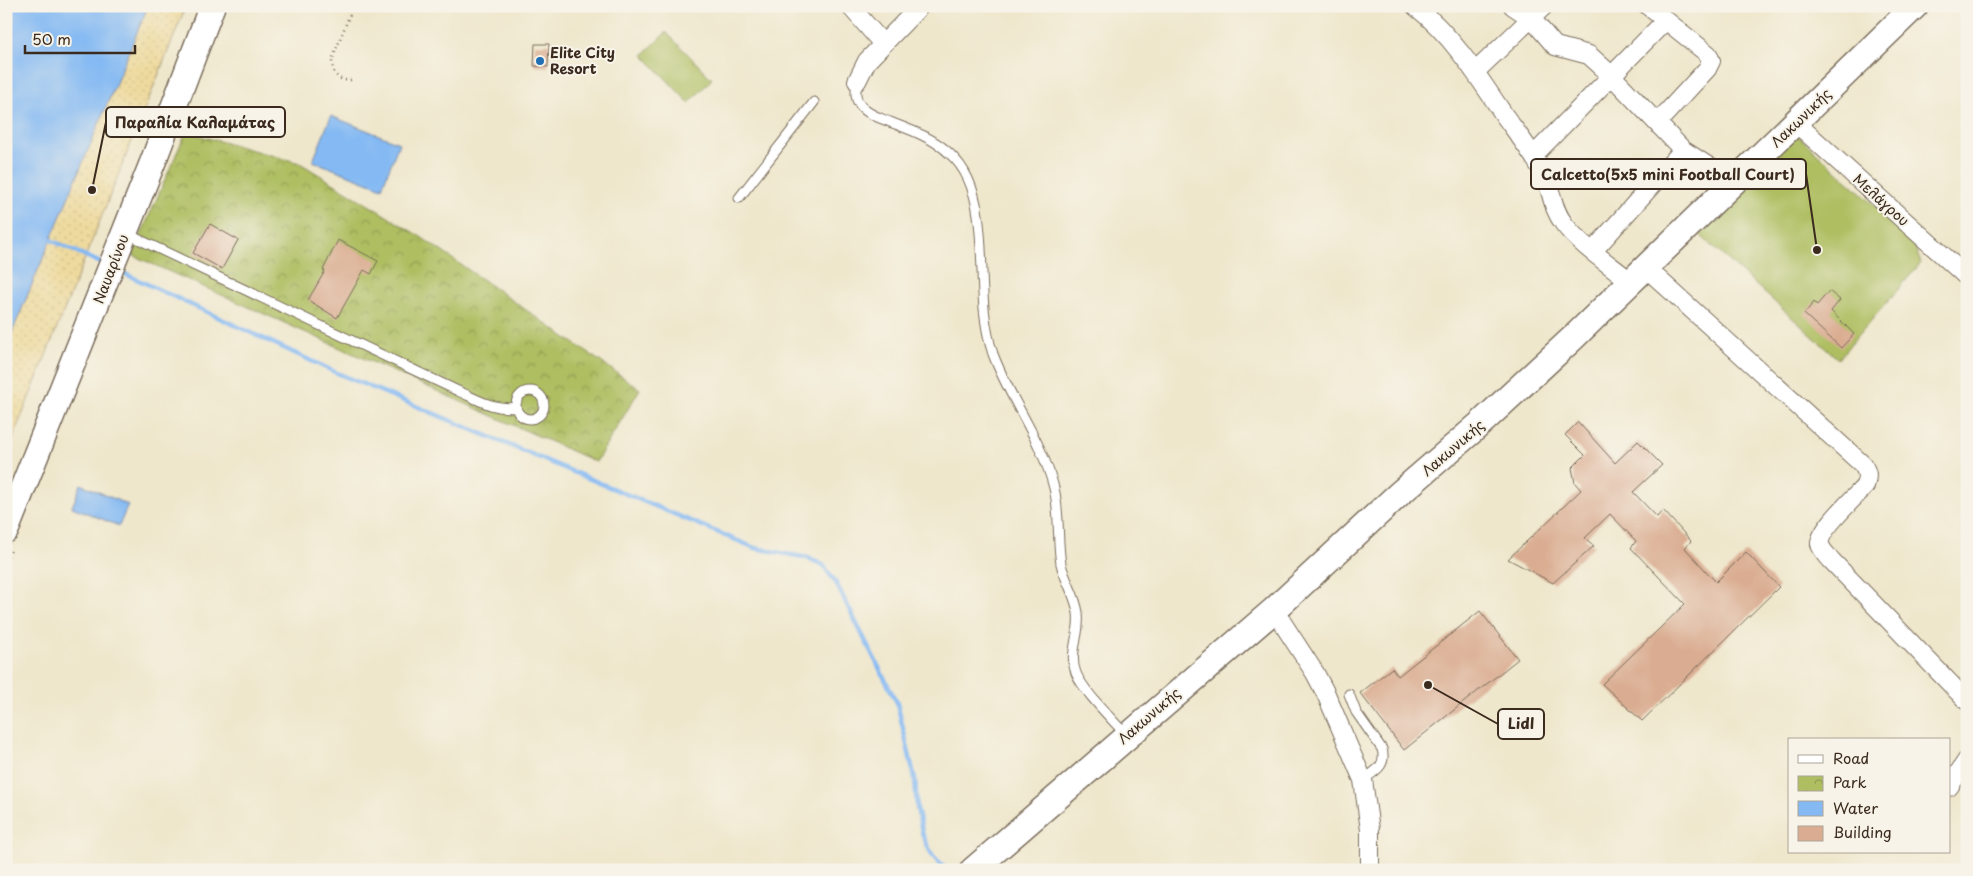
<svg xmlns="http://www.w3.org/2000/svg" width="1973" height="876" font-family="'Playpen Sans',sans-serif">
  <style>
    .sand { fill: url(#sand-dots); stroke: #94825e }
    .park { fill: url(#park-crowns); stroke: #747440 }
    .pitch { fill: #aebe61; stroke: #747440 }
    .water { fill: #84b9f3; stroke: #607288 }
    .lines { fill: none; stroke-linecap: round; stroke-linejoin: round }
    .stream { stroke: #84b9f3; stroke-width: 4.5 }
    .building { fill: #daad92 }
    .service-casing { stroke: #7a6c5b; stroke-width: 11 }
    .minor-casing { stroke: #7a6c5b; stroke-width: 20 }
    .secondary-casing { stroke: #7a6c5b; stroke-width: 28 }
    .path { stroke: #7a6c5b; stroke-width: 2.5; stroke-dasharray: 1 4; stroke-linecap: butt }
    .service { stroke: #fff; stroke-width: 9 }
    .minor { stroke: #fff; stroke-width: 18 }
    .secondary { stroke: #fff; stroke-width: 25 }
    .poi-dot { fill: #1f6fb2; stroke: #f7f3e8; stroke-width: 2 }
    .labels { text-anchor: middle; stroke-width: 4; stroke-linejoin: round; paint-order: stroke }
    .poi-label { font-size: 14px; font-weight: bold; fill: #3b2a1e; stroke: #f7f3e8; text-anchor: start }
    .street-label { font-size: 14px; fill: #3b2a1e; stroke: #f7f3e8 }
    .leader { fill: none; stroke: #3b2a1e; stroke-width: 2 }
    .callout-dot { fill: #3b2a1e; stroke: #f7f3e8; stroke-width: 2 }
    .callout { fill: #f7f3e8; stroke: #3b2a1e; stroke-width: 2 }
    .callout-label { font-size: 15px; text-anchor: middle; font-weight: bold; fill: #3b2a1e }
  </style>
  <defs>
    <pattern id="sand-dots" width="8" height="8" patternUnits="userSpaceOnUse" patternTransform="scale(1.25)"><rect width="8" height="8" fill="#eeda9e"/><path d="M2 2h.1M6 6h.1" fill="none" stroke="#cdbb88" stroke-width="1.8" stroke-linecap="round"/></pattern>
    <pattern id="park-crowns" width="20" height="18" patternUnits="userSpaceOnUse" patternTransform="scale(1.25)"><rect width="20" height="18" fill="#aebe61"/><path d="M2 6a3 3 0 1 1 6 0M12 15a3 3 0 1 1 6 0" fill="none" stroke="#8f9b4f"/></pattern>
  </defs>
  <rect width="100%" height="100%" fill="#f7f3e8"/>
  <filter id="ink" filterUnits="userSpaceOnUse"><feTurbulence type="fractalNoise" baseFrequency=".02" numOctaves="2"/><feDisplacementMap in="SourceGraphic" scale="10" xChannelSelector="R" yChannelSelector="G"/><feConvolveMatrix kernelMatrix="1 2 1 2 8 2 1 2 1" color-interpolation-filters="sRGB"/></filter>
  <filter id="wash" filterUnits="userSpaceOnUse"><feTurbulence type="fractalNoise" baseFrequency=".0096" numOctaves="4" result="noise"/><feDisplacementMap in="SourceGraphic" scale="20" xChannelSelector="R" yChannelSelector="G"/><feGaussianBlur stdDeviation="1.12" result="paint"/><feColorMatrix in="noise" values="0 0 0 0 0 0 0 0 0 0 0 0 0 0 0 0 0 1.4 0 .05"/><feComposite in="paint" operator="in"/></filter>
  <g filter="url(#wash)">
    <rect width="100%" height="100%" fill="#efe7cc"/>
    <!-- sand -->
    <path class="sand" d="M148,6H186L6,455V347Z"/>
    <!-- park -->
    <path class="park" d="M186,132L300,163L421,237L640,389L596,462L132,255Z"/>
    <!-- pitch -->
    <path class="pitch" d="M666,32L712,79L689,103L643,55Z
      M1795,133L1911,238L1921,263L1838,359L1700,235Z"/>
    <!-- water -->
    <path class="water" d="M6,6H148L6,347Z
      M331,116L399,143L382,188L313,161Z
      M81,484L128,505L119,526L72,507Z"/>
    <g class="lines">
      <!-- stream -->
      <path class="stream" d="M51,240L103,264
        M117,270L337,373L755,548L808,558L823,565L836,583L897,703L915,779L917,808L923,836L932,855L946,870"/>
    </g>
    <g id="blocks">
      <!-- building -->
      <path class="building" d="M535,44H549L548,67L534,66Z
        M210,224L238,240L222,269L193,253Z
        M338,240L378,261L371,274L364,270L337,318L308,300L325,271L323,270Z
        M1829,291L1840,300L1831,311L1854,334L1841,348L1804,314L1814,302L1817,305Z
        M1578,422L1615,463L1638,441L1662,465L1633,492L1657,517L1663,510L1691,541L1685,548L1716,582L1746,552L1779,587L1642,721L1602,684L1685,604L1631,548L1636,541L1610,514L1585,538L1594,546L1553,583L1508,559L1581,490L1575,483L1572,468L1585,455L1565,435Z
        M1480,611L1518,659L1404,750L1360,693L1392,668L1398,676Z"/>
    </g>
  </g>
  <g filter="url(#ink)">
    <use href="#blocks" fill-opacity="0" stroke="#7a6c5b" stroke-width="1"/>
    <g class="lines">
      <!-- service casing -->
      <g class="service-casing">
        <path id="service" d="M857,81C856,90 854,99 861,106C868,115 881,118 890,122C911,130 934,138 950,154C967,169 975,193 978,215C985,261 978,309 993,354C1010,400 1042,440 1054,488C1060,513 1057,539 1061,564C1065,581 1076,596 1078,613C1081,634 1068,653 1076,673C1083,691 1112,719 1126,735
          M739,198L814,102
          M127,230L136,238L458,391C477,399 495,411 516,407
          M516 405a14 14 0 1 1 28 0a14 14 0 1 1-28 0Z
          M1349,694L1356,712L1382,749C1387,766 1375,771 1363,780"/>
      </g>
      <!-- minor casing -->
      <g class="minor-casing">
        <path id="minor" d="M850,6L883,44
          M1415,6C1452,35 1478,76 1504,115C1517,133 1532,152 1543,172C1552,189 1551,207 1564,224C1580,245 1609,264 1630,281
          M1513,6L1531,18L1555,46L1589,55L1611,75L1683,150L1733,182
          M1648,6L1708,54L1711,61L1707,69L1657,123
          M1475,72L1544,6
          M857,81L867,61L920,6
          M1796,123L1967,277
          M1533,156L1666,20
          M1593,251L1683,150
          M1645,267L1862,464C1868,472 1868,476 1865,486C1856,496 1818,531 1820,544C1821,550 1828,556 1831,560L1967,701
          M1274,610L1315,673L1326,694L1363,780L1370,830V870
          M1949,787L1967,760"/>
      </g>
      <!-- secondary casing -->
      <g class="secondary-casing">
        <path id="secondary" d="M6,530L154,159L212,6
          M973,870L1274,610L1399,494L1480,424L1574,337L1915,6"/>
      </g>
      <!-- path -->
      <path class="path" d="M351,80C337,82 332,72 332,60L353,6
        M6,561L11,550"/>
      <!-- service -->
      <use href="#service" class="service"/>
      <!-- minor -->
      <use href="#minor" class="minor"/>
      <!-- secondary -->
      <use href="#secondary" class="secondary"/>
    </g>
  </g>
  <!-- markers -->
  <circle class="poi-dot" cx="540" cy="61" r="5"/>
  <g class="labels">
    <!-- poi labels -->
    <g class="poi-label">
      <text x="550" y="58">Elite City<tspan x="550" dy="16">Resort</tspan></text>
    </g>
    <!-- street labels -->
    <g class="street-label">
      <text transform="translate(1801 118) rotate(-44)" y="5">Λακωνικής</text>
      <text transform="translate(1881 200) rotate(42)" y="5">Μελάγρου</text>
      <text transform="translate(111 269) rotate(-69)" y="5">Ναυαρίνου</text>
      <text transform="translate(1453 448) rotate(-41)" y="5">Λακωνικής</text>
      <text transform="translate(1149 716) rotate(-41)" y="5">Λακωνικής</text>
    </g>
  </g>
  <!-- callouts -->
  <path class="leader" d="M92 190L106 122M1817 250L1806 174M1428 685L1498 724"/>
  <g class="callout-dot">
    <circle cx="92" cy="190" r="5"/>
    <circle cx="1817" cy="250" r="5"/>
    <circle cx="1428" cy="685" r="5"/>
  </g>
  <g class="callout">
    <rect x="106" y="107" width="179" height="30" rx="5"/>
    <rect x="1531" y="159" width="275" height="30" rx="5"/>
    <rect x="1498" y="709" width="46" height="30" rx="5"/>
  </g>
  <g class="callout-label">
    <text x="195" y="128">Παραλία Καλαμάτας</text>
    <text x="1668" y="180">Calcetto(5x5 mini Football Court)</text>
    <text x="1521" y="729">Lidl</text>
  </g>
  <!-- margin -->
  <rect width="1973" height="876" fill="none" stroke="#f7f3e8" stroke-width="25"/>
  <!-- legend -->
  <rect x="1788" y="738" width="162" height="115" fill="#f7f3e8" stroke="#aca397"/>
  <rect x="1798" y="755" width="25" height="8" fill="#ffffff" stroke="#aca397"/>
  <text x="1833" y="764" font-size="15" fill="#3b2a1e">Road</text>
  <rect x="1798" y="776" width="25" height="15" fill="url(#park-crowns)" stroke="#aca397"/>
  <text x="1833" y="788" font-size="15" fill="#3b2a1e">Park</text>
  <rect x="1798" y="801" width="25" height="15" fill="#84b9f3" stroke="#aca397"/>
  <text x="1833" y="814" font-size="15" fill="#3b2a1e">Water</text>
  <rect x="1798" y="826" width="25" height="15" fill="#daad92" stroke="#aca397"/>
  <text x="1833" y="838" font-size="15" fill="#3b2a1e">Building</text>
  <!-- scale -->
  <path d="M25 45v8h110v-8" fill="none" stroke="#3b2a1e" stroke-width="2.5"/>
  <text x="32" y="45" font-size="15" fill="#3b2a1e" stroke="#f7f3e8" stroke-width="4" paint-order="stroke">50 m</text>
</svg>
